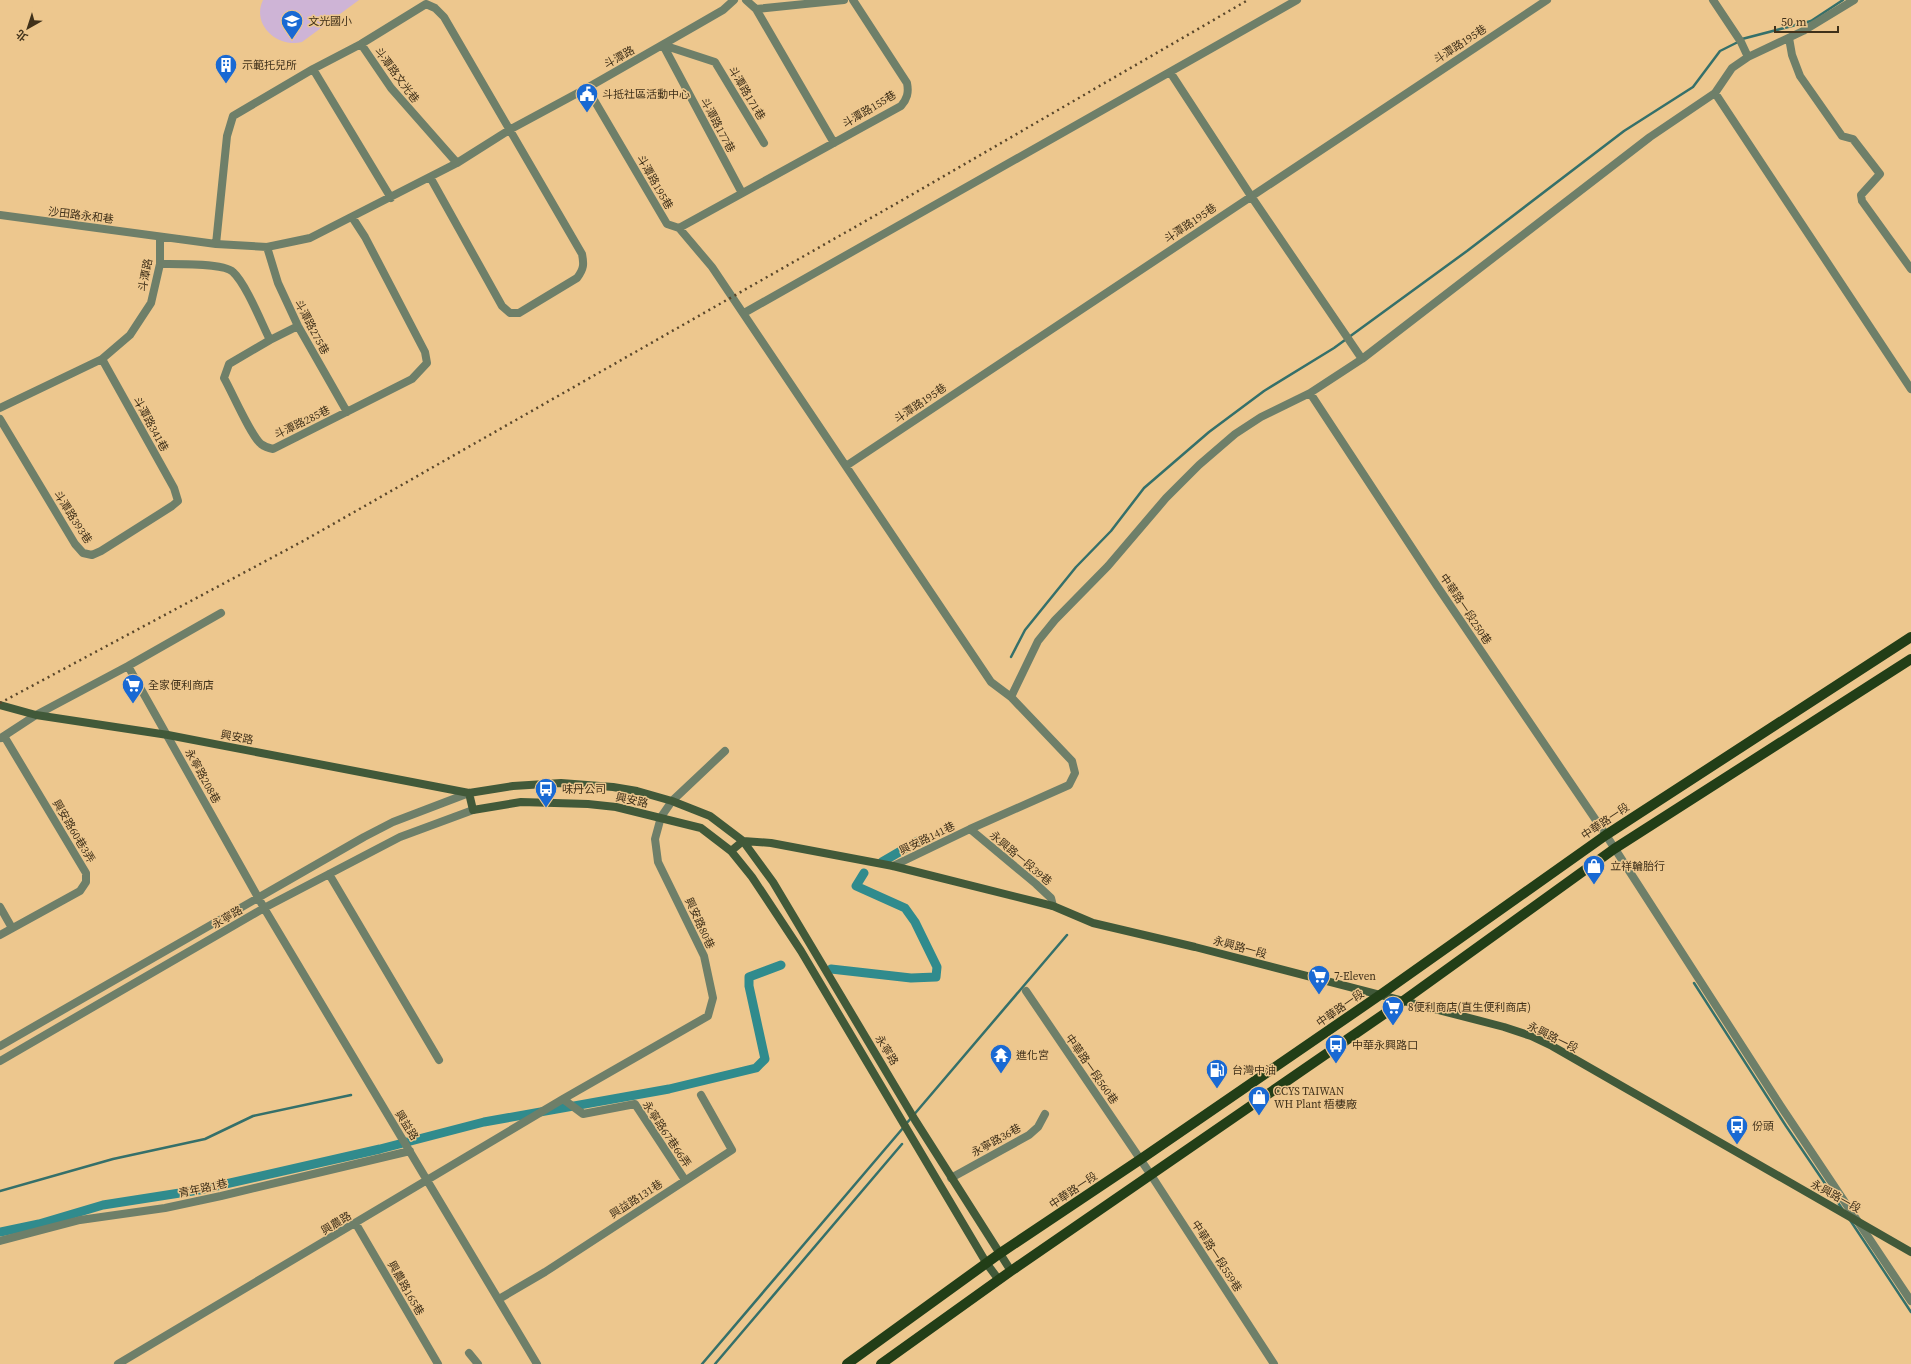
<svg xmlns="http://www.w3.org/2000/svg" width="1911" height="1364" font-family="'Source Serif 4','Noto Sans TC',serif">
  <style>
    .green { fill: #ceb4d6 }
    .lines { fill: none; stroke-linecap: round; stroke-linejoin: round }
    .stream { stroke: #35706a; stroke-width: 2.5 }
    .canal { stroke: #308b8d; stroke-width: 9 }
    .street { stroke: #6e7f69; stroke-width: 8 }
    .secondary { stroke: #415939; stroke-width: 8 }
    .primary { stroke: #223e17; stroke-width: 10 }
    .rail { stroke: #5a472b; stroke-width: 2.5; stroke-dasharray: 2 4; stroke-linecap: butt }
    .labels { text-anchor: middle; stroke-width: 3; stroke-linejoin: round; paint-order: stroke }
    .poi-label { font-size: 11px; fill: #40311a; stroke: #edc78e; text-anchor: start }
    .street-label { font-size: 11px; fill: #40311a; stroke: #edc78e }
  </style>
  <rect width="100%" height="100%" fill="#edc78e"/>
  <!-- green -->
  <path class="green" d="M263,0H359L302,42C278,48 251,25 263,0Z"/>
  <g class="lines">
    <!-- stream -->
    <path class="stream" d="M1742,39L1811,21L1843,0
      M1011,657L1025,630L1076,567L1111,531L1144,488L1209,432L1264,391L1334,348L1467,251L1624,131L1693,87L1720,51L1738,42
      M1694,983L1786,1126L1843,1210
      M906,1124L1067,935
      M0,1191L113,1159L205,1139L253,1116L351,1095
      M1850,1220L1911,1312
      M702,1364L903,1128
      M715,1364L902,1144"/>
    <!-- canal -->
    <path class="canal" d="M882,862L918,841
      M831,969L911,978L936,977L937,967L915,922L905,908L856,886L864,873
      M0,1232L39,1224L103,1205L199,1190L380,1149L484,1122L669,1089L756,1068L765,1059L749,986V977L781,965"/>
    <!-- street -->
    <path class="street" d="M746,0L756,9L844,0
      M1713,0L1741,42L1748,57
      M756,9L834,143
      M1789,38L1792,55L1800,76L1842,136L1853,139L1880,174L1861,195L1862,201L1911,269
      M361,44L391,88L457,163
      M663,45L742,193
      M663,45L715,62L764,143
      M313,69L391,198
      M1170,72L1251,196L1362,359
      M587,88L667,224L679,228L712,267L991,682L1011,697
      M1715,93L1911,389
      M0,215L216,244L267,247L310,238L457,163L511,129L587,88L697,25L723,10L734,0
      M679,228L901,106C907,99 909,93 907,83L853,0
      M216,244L227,136L233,116L313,69L361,44L426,4L435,8L444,17L582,254C584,264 584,269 577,278L519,313H510L502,306L430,177
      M267,247L278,283L298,326L347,412
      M160,264C174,264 224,263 233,272C246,284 261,322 270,340
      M744,313L1297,0
      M298,326L270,340L229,364L224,378C232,392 251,436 261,444C265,447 268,448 273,449L412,379L427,363L425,352L365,237L352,217
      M1310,393L1437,586L1606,835L1782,1108L1911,1301
      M0,408L102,359L130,335L151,303L160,264V237
      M0,419L75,544L83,553L92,555L101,551L172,506L178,501L174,488L102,359
      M846,466L1547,0
      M128,666L264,908L537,1364
      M1,738L36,715L128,666L221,613
      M970,829L1036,884L1051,898L1053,906
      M893,866L970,829L1069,785L1075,773L1072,761L1011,697L1038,641L1055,620L1108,566L1166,498L1199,465L1235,434L1261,417L1310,393L1362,359L1650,137L1715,93L1732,68L1748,57L1803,31L1854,0
      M329,874L439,1060
      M0,907L12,928
      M0,935L80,891L86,882V873L4,736
      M1026,991L1151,1175L1274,1364
      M0,1046L364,837L393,822L469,793
      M0,1061L264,908L400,837L473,810
      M563,1099L583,1114L635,1104L685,1180
      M951,1178L1029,1135L1038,1127L1045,1114
      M356,1224L438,1364
      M0,1241L80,1220L165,1208L221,1196L410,1151
      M499,1299L545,1272L732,1150L701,1095
      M469,1353L478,1364
      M118,1364L563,1099L708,1016L713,998L704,956L658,862L655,839L661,817L672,801L725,751"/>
    <!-- secondary -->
    <path class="secondary" d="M0,705L36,715L168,735L469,793L513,786L561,783L613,787L637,791L672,801L710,816L743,841L771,843L893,866L1053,906L1093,923L1195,947L1504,1027L1531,1036L1552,1046L1911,1252
      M469,793L473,810L521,802L588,804L616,807L701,828L731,851L752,877L801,951L987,1264L999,1280
      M743,841L773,882L915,1120L1011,1271
      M731,851L743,841"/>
    <!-- primary -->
    <path class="primary" d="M847,1364L999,1254L1141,1159L1380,995L1606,835L1911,637
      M881,1364L1011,1271L1403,1001L1614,849L1911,659"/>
    <!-- rail -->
    <path class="rail" d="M0,703L305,540L913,194L1248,0"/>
  </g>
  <!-- icons -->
  <defs>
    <g id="school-pin" transform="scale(1.15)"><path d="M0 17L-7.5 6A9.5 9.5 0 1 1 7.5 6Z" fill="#1969d3" stroke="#edc78e"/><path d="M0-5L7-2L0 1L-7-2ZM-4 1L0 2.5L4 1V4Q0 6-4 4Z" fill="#fff"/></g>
    <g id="building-pin" transform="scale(1.15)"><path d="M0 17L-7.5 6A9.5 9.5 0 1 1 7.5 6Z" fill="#1969d3" stroke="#edc78e"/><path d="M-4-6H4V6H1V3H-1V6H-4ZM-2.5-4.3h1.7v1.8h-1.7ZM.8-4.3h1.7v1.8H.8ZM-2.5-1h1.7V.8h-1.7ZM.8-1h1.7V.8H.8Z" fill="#fff"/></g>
    <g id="civic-pin" transform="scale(1.15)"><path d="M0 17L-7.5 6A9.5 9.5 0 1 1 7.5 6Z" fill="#1969d3" stroke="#edc78e"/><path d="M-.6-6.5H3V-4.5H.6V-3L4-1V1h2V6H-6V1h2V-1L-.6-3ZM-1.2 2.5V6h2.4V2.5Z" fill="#fff"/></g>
    <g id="supermarket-pin" transform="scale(1.15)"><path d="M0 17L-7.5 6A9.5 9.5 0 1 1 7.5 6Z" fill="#1969d3" stroke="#edc78e"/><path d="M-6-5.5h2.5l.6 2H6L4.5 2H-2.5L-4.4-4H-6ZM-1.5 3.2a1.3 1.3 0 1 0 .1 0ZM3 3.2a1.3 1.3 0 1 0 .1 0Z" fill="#fff"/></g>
    <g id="bus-pin" transform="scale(1.15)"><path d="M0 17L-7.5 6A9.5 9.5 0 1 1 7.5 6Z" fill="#1969d3" stroke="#edc78e"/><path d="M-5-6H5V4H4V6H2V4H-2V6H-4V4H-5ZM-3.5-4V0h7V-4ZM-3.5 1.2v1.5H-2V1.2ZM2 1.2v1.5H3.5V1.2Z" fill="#fff"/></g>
    <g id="shop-pin" transform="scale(1.15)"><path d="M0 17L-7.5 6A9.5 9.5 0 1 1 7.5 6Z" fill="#1969d3" stroke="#edc78e"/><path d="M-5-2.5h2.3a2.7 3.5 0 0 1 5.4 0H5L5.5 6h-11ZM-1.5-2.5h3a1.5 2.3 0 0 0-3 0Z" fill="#fff"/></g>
    <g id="temple-pin" transform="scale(1.15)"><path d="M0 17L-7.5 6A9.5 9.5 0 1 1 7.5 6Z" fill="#1969d3" stroke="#edc78e"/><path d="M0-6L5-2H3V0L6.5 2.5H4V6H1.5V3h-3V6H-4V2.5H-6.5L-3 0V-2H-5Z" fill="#fff"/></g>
    <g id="fuel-pin" transform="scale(1.15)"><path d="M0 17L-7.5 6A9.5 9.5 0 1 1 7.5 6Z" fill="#1969d3" stroke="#edc78e"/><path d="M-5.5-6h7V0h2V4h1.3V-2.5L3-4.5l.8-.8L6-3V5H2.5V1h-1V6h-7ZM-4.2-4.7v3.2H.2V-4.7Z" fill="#fff"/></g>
  </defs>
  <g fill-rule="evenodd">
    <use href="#school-pin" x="292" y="21"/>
    <use href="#building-pin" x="226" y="65"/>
    <use href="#civic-pin" x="587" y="94"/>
    <use href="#supermarket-pin" x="133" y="685"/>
    <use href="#bus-pin" x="546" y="789"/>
    <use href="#shop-pin" x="1594" y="866"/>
    <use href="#supermarket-pin" x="1319" y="976"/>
    <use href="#supermarket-pin" x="1393" y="1007"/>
    <use href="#bus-pin" x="1336" y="1045"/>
    <use href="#temple-pin" x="1001" y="1055"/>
    <use href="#fuel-pin" x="1217" y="1070"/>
    <use href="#shop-pin" x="1259" y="1097"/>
    <use href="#bus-pin" x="1737" y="1126"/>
  </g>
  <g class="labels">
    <!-- poi labels -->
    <g class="poi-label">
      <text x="308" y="25">文光國小</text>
      <text x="242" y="69">示範托兒所</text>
      <text x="602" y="98">斗抵社區活動中心</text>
      <text x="148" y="689">全家便利商店</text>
      <text x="562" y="793">味丹公司</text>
      <text x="1610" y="870">立祥輪胎行</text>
      <text x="1334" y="980">7-Eleven</text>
      <text x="1408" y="1011">8便利商店(直生便利商店)</text>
      <text x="1352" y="1049">中華永興路口</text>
      <text x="1016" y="1059">進化宮</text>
      <text x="1232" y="1074">台灣中油</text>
      <text x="1274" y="1095">CCYS TAIWAN<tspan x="1274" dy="13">WH Plant 梧棲廠</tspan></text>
      <text x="1752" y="1130">份頭</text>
    </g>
    <!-- street labels -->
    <g class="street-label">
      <text transform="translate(1460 44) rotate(-33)" y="4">斗潭路195巷</text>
      <text transform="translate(619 57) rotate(-29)" y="4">斗潭路</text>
      <text transform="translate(397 75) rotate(53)" y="4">斗潭路文光巷</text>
      <text transform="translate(747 93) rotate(59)" y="4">斗潭路171巷</text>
      <text transform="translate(869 109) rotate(-31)" y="4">斗潭路155巷</text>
      <text transform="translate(718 125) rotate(62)" y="4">斗潭路177巷</text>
      <text transform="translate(655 182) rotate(60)" y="4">斗潭路195巷</text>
      <text transform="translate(81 215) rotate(7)" y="4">沙田路永和巷</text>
      <text transform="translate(1190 223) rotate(-34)" y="4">斗潭路195巷</text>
      <text transform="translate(145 275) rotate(-79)" y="4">斗潭路</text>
      <text transform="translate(312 327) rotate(62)" y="4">斗潭路275巷</text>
      <text transform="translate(920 403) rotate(-34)" y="4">斗潭路195巷</text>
      <text transform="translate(302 422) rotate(-26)" y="4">斗潭路285巷</text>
      <text transform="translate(151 424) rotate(61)" y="4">斗潭路341巷</text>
      <text transform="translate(73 517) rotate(57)" y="4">斗潭路393巷</text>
      <text transform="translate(1466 609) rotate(56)" y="4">中華路一段250巷</text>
      <text transform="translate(237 737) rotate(10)" y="4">興安路</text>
      <text transform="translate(203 776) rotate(61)" y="4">永寧路208巷</text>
      <text transform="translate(632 800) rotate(12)" y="4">興安路</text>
      <text transform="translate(1605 821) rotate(-34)" y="4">中華路一段</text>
      <text transform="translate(74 831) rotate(59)" y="4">興安路60巷3弄</text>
      <text transform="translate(927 838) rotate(-26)" y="4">興安路141巷</text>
      <text transform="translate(1021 858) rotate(40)" y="4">永興路一段39巷</text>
      <text transform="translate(227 917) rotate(-30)" y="4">永寧路</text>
      <text transform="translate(700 923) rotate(65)" y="4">興安路80巷</text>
      <text transform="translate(1240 947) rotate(15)" y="4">永興路一段</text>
      <text transform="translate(1340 1008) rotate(-35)" y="4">中華路一段</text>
      <text transform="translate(1553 1037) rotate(26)" y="4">永興路一段</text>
      <text transform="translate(887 1050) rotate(59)" y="4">永寧路</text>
      <text transform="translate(1092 1069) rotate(55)" y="4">中華路一段560巷</text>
      <text transform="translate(407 1125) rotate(58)" y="4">興益路</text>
      <text transform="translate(667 1134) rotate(56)" y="4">永寧路67巷66弄</text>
      <text transform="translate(996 1140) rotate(-29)" y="4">永寧路36巷</text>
      <text transform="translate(203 1188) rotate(-12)" y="4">青年路1巷</text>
      <text transform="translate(1073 1190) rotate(-34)" y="4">中華路一段</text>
      <text transform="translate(1836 1196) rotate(29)" y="4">永興路一段</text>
      <text transform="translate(636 1199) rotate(-33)" y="4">興益路131巷</text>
      <text transform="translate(336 1223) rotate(-31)" y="4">興農路</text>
      <text transform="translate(1217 1256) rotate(57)" y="4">中華路一段559巷</text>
      <text transform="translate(406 1288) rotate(60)" y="4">興農路165巷</text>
    </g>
  </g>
  <!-- north arrow -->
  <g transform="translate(28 28) rotate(219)" stroke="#edc78e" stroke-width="3" paint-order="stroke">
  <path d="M0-3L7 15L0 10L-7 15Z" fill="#40311a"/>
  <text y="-6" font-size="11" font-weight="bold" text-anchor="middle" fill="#40311a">北</text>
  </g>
  <!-- scale -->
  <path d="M1775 26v6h63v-6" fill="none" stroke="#40311a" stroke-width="2"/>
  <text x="1781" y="26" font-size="12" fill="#40311a" stroke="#edc78e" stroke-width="3" paint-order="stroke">50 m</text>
</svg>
